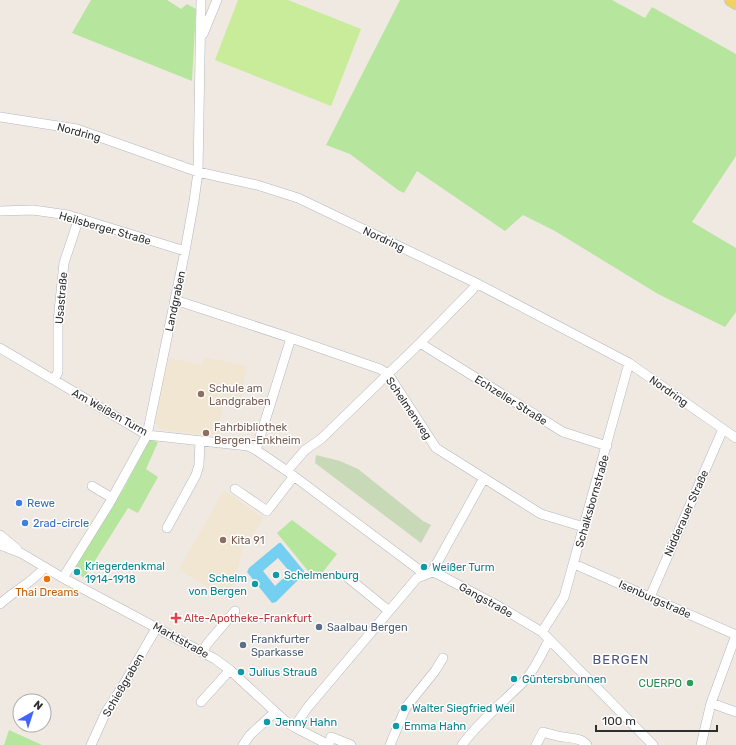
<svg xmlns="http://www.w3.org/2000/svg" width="736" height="745" font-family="Rubik,sans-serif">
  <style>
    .education { fill: #f0e6d1 }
    .green { fill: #b6e59e }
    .cemetery { fill: #c8d9b8 }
    .pitch { fill: #c9ec9a }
    .water { fill: #75cff0; fill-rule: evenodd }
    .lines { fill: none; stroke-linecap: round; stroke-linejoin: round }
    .minor-casing { stroke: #b4b7c1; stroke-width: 10 }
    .major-casing { stroke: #c9c9c9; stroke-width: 14 }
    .minor { stroke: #fff; stroke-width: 9 }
    .major { stroke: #f2d163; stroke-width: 12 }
    .education-dot { fill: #8d6e63; stroke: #fff; stroke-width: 1.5 }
    .shop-dot { fill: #3f7fe0; stroke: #fff; stroke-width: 1.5 }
    .culture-dot { fill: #0f9aa8; stroke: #fff; stroke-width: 1.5 }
    .food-dot { fill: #e8710a; stroke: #fff; stroke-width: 1.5 }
    .health-dot { fill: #e0444e; stroke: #fff; stroke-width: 1.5 }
    .service-dot { fill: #5c6f8a; stroke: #fff; stroke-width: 1.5 }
    .leisure-dot { fill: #2e9e5b; stroke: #fff; stroke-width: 1.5 }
    .labels { text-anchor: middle; stroke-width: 3; stroke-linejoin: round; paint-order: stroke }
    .street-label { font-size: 11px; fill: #2e2e2e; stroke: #fff }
    .education-label { font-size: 11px; fill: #785e54; stroke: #fff; text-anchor: start }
    .shop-label { font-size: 11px; fill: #366cbe; stroke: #fff; text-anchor: start }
    .culture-label { font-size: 11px; fill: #0d838f; stroke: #fff; text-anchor: start }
    .food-label { font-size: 11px; fill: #c56008; stroke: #fff }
    .health-label { font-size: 11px; fill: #be3a42; stroke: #fff; text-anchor: start }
    .service-label { font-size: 11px; fill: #4e5e75; stroke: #fff; text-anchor: start }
    .leisure-label { font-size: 11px; fill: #27864d; stroke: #fff; text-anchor: end }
    .quarter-label { font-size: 13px; letter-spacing: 1px; fill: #4d5680; stroke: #fff }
  </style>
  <rect width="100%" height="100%" fill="#efe9e1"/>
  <!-- education -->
  <path class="education" d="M204,357L246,366L241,403L223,401L218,437L159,429L155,423L168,358L202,365Z
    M224,490L264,518L243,548L230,597L227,598L179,570Z"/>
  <!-- green -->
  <path class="green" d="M91,0H167L181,9L187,4L196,9L192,81L72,33Z
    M400,0H612L645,18L652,7L736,54V156L692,222L736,248V312L725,327L658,294L555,231L523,215L505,231L417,171L404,193L398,190L350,154L326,145Z
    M149,440L158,442L146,469L158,477L138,513L128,508L84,578L79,574L75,566L124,488Z
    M292,520L337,554L319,577L317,575L313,577L277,533Z
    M9,730L42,745H4Z"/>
  <!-- cemetery -->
  <path class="cemetery" d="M316,455L340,461L358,469L423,521L431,525L421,543L315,463Z"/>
  <!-- pitch -->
  <path class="pitch" d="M238,0H288L361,29L331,106L215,60Z"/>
  <!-- water -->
  <path class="water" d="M279,543H281L304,571V574L276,602L272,603L247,572L249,568ZM278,558L290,572L275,586L263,571Z"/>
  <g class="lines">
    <!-- minor casing -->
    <g class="minor-casing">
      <path id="minor" d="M203,34L217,0
        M0,117L77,129L198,172L257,185L298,198L476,283L629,363L736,438
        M0,211L33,210L68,215L185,251
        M175,300L291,338L380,369L388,374L436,448L541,514L584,527
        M420,343L563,432L607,446
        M0,348L147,435L248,446L256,450L287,471L418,569L424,575
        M54,380L58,372V321L64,263L79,218
        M256,450L291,338
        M287,471L305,450L321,439L420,343L473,289L476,283
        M92,486L112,498
        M235,489L267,511L294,476
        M167,528L196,475L199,465L200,441
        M0,535L17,549
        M0,545L21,553L63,578L215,659L230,670L284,720L294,727L329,745
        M574,564L736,635
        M432,572L484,478
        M346,576L389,611
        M63,578L109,504L147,435L185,251L194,201L198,172L201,0
        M650,597L723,429
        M0,604C14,591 33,582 45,567
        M542,632L564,597L629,363
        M203,652L207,644L235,611
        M201,702L230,670
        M711,703L736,712
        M294,727L308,707L417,578L432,572L438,574L500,607L542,632L653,745
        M329,744L331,737L351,745
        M91,745L106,712L124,684L157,627
        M243,745L250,735L275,712
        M390,745L406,707L435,671L443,658
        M462,745C480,720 504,702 525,680C534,671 543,651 549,640
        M536,745L543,732C550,734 556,736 563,737C571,738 582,738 587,745
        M701,745L711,703L736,635"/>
    </g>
    <!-- major casing -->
    <g class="major-casing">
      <path id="major" d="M731,0L736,3"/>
    </g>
    <!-- minor -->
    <use href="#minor" class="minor"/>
    <!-- major -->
    <use href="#major" class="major"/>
  </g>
  <!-- markers -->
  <g class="education-dot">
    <circle cx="201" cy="394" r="4"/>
    <circle cx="206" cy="433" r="4"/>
    <circle cx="223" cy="540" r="4"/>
  </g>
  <g class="shop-dot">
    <circle cx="19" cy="503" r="4"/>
    <circle cx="25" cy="523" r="4"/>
  </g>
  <g class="culture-dot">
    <circle cx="424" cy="567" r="4"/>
    <circle cx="77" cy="572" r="4"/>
    <circle cx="276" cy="575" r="4"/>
    <circle cx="255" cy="584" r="4"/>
    <circle cx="241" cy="672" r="4"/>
    <circle cx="514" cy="679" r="4"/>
    <circle cx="404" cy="708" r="4"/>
    <circle cx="267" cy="722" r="4"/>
    <circle cx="396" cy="726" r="4"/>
  </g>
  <circle class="food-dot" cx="47" cy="579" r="4"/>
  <path class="health-dot" d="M174 612h4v4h4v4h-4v4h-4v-4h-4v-4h4z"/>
  <g class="service-dot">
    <circle cx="319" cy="627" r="4"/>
    <circle cx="243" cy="645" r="4"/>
  </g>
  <circle class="leisure-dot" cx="690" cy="683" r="4"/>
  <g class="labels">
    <!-- street labels -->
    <g class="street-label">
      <text transform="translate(79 132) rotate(15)" y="4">Nordring</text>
      <text transform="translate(105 228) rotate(16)" y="4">Heilsberger Straße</text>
      <text transform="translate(384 239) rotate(25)" y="4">Nordring</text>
      <text transform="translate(61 298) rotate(-85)" y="4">Usastraße</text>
      <text transform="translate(175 301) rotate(-78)" y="4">Landgraben</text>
      <text transform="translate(669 391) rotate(35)" y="4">Nordring</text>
      <text transform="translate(511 400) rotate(32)" y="4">Echzeller Straße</text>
      <text transform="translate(409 408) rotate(56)" y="4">Schelmenweg</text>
      <text transform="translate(110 412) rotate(29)" y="4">Am Weißen Turm</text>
      <text transform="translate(592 501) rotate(-74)" y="4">Schalksbornstraße</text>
      <text transform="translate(686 513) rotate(-66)" y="4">Nidderauer Straße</text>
      <text transform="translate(655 599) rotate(24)" y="4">Isenburgstraße</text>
      <text transform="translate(486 600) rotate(29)" y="4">Gangstraße</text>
      <text transform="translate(181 640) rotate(29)" y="4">Marktstraße</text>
      <text transform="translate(123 685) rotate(-60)" y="4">Schießgraben</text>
    </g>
    <!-- education labels -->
    <g class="education-label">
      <text x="209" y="392">Schule am<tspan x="209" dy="13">Landgraben</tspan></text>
      <text x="214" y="431">Fahrbibliothek<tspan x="214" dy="13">Bergen-Enkheim</tspan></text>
      <text x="231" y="544">Kita 91</text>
    </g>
    <!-- shop labels -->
    <g class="shop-label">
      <text x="27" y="507">Rewe</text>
      <text x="33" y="527">2rad-circle</text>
    </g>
    <!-- culture labels -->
    <g class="culture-label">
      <text x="85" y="570">Kriegerdenkmal<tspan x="85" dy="13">1914-1918</tspan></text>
      <text x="432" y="571">Weißer Turm</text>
      <text x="284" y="579">Schelmenburg</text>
      <text x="247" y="582" text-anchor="end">Schelm<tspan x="247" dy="13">von Bergen</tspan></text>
      <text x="249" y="676">Julius Strauß</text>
      <text x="522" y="683">Güntersbrunnen</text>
      <text x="412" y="712">Walter Siegfried Weil</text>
      <text x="275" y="726">Jenny Hahn</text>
      <text x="404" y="730">Emma Hahn</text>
    </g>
    <!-- food labels -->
    <g class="food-label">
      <text x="47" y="596">Thai Dreams</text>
    </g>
    <!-- health labels -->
    <g class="health-label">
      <text x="184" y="622">Alte-Apotheke-Frankfurt</text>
    </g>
    <!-- service labels -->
    <g class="service-label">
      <text x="327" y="631">Saalbau Bergen</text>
      <text x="251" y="643">Frankfurter<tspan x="251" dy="13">Sparkasse</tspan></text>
    </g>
    <!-- leisure labels -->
    <g class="leisure-label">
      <text x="682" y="687">CUERPO</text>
    </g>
    <!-- quarter labels -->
    <g class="quarter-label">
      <text x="621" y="664">BERGEN</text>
    </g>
  </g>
  <!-- north arrow -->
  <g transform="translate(32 713) rotate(39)"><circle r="19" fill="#ffffff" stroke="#ababab"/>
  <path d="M0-3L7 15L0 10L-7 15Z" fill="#4264fb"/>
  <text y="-6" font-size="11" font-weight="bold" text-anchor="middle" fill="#2e2e2e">N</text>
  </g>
  <!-- scale -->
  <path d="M596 725v6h121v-6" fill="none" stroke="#2e2e2e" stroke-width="2"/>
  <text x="602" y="725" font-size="12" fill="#2e2e2e" stroke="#ffffff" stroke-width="3" paint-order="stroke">100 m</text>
</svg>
